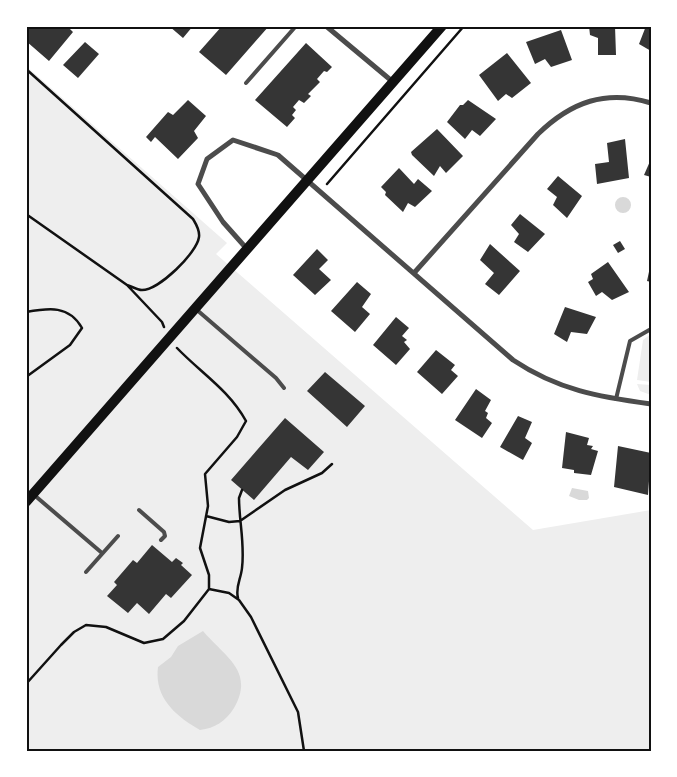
<svg xmlns="http://www.w3.org/2000/svg" width="677" height="777" font-family="'DejaVu Sans',sans-serif">
  <style>
    .green { fill: #eee }
    .water { fill: #d9d9d9 }
    .building { fill: #353535 }
    .lines { fill: none; stroke-linecap: round; stroke-linejoin: round }
    .path { stroke: #111; stroke-width: 2.5 }
    .service { stroke: #4c4c4c; stroke-width: 4 }
    .minor { stroke: #4c4c4c; stroke-width: 5 }
    .secondary { stroke: #111; stroke-width: 10 }
    .neatline { fill: none; stroke: #111; stroke-width: 2 }
  </style>
  <rect width="100%" height="100%" fill="#fff"/>
  <!-- green -->
  <path class="green" d="M26,66L227,243L216,254L533,530L651,510V751H26Z
    M651,334V382L637,380L643,340Z
    M637,384L651,385V395L640,391Z"/>
  <!-- water -->
  <path class="water" d="M615 205a8 8 0 1 1 16 0a8 8 0 1 1-16 0Z
    M572,488L588,491L589,498L587,500H579L569,496Z
    M203,631C225,657 255,671 234,708C225,722 215,728 200,730C176,716 154,698 158,667L171,657L178,646Z"/>
  <!-- building -->
  <path class="building" d="M26,26H67L73,32L49,61L26,41Z
    M169,26H193L183,38Z
    M222,26H269L226,75L199,52Z
    M589,26H615L616,55H598V38L590,35Z
    M646,26H651V51L639,44Z
    M561,30L572,60L551,67L545,59L535,64L526,42Z
    M85,42L99,54L78,78L63,65Z
    M306,43L332,67L327,72L324,71L317,79L320,82L308,94L311,96L304,103L299,100L293,107L296,110L292,115L295,118L287,127L255,100Z
    M507,53L531,83L512,98L506,94L498,101L479,75Z
    M188,100L206,116L194,131L198,138L178,159L155,137L151,142L146,137L168,112L173,115Z
    M468,100L496,119L480,136L472,130L465,139L447,122L460,105H463Z
    M437,129L463,156L446,173L440,166L434,176L412,155L411,152Z
    M625,139L629,178L597,184L595,164L609,162L607,143Z
    M651,159V177L644,175Z
    M399,168L414,184L418,179L432,191L415,207L408,203L403,212L385,195L386,192L381,187Z
    M558,176L582,196L567,218L553,205L557,197L547,189Z
    M520,214L545,234L528,252L514,242L519,234L511,225Z
    M620,241L625,249L618,253L613,245Z
    M490,244L520,271L499,295L485,284L494,273L480,260Z
    M317,249L328,260L319,269L331,280L315,295L293,275Z
    M608,262L629,292L612,300L602,292L596,296L588,282L593,279L591,274Z
    M650,267H651V282L647,281Z
    M357,282L371,294L362,307L370,314L355,332L331,311Z
    M565,307L596,317L587,334L571,332L567,342L554,334Z
    M396,317L409,328L402,336L407,340L404,342L410,349L396,365L373,345Z
    M436,350L455,365L451,370L458,376L442,394L417,372Z
    M325,372L365,406L347,427L307,391Z
    M476,389L491,400L485,411L488,413L486,418L492,423L482,438L455,420Z
    M518,416L532,422L525,438L532,443L523,460L500,447Z
    M285,418L324,452L308,470L291,457L254,500L231,480Z
    M566,432L589,438L587,445L593,446L591,449L598,451L591,475L574,473V470L562,468Z
    M618,446L651,453L648,495L614,487Z
    M152,545L172,562L176,558L183,563L181,565L192,575L171,598L166,594L149,614L137,603L128,613L107,596L117,585L114,582L133,560L137,563Z"/>
  <g class="lines">
    <!-- path -->
    <path class="path" d="M26,69L193,219C196,224 200,230 199,237C197,253 159,290 142,290C137,290 131,286 127,285L26,214
      M327,184L464,26
      M127,285L162,322L164,327
      M26,312C49,308 69,305 82,328L70,345L26,377
      M206,516L229,522L240,521L285,490L322,473L332,464
      M209,589L229,593L239,600L251,617L298,712L304,751
      M238,598C235,587 241,579 242,568C245,544 239,521 239,498L242,490
      M26,684L61,645L74,632L86,625L106,627L144,643L163,639L184,621L209,589V575L200,548L208,506L205,474L237,437L246,421C229,390 201,373 177,348"/>
    <!-- service -->
    <path class="service" d="M246,83L296,26
      M197,310L276,378L284,388
      M616,399L630,341L651,329
      M33,494L102,553
      M139,510L164,532L165,536L161,540
      M86,572L118,536"/>
    <!-- minor -->
    <path class="minor" d="M326,26L393,82
      M247,249L223,222L198,184L207,159L233,140L278,155L513,360C558,390 599,397 651,404
      M414,273L538,134C571,102 606,89 651,103"/>
    <!-- secondary -->
    <path class="secondary" d="M26,502L442,26"/>
  </g>
  <!-- border -->
  <rect width="677" height="777" fill="none" stroke="#ffffff" stroke-width="55"/>
  <rect x="28" y="28" width="622" height="722" class="neatline"/>
</svg>
